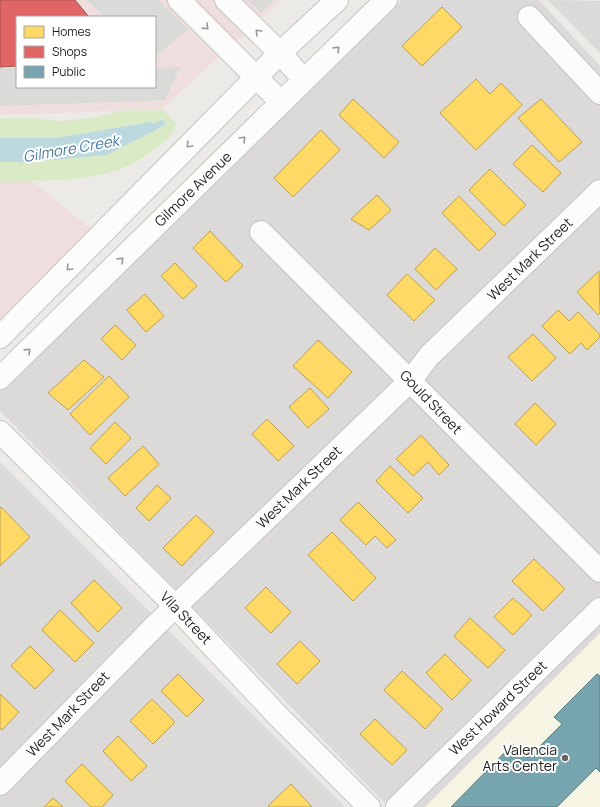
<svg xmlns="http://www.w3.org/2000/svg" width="600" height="807" font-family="Manrope,sans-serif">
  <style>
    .residential { fill: #dbdad8 }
    .commercial { fill: #eededd; fill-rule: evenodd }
    .education { fill: #f6f4e2 }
    .religious { fill: #dadad8 }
    .grass { fill: #dae9c6 }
    .water { fill: #bbd9df }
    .homes { fill: #ffd966; stroke: #bca150 }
    .shops { fill: #e06666; stroke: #a65050 }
    .public { fill: #76a5af; stroke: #5c7c84 }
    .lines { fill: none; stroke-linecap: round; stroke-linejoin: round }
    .stream { stroke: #bbd9df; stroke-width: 6 }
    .minor-casing { stroke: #c5c4c3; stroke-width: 24 }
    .minor { stroke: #fcfcfb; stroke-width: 22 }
    .oneway { stroke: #989898 }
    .poi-dot { fill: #666564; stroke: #fff; stroke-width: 1.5 }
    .labels { text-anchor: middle; stroke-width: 4; stroke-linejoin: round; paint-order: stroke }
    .street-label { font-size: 14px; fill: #1e1e1e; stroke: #fff }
    .poi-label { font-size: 14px; fill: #1e1e1e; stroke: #fff; text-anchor: end }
    .water-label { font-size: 15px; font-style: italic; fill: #4a7ba3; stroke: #fff }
  </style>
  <rect width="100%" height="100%" fill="#eceae7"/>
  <!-- residential -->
  <path class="residential" d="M402,0H539L600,66V633L425,807H389L0,411V390Z
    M0,462L345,807H0Z"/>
  <!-- commercial -->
  <path class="commercial" d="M0,0H282L162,109L0,115ZM17,17H155V87H17Z
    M0,181H32L94,231L0,328Z"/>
  <!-- education -->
  <path class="education" d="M600,633V807H425Z"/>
  <!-- religious -->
  <path class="religious" d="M87,0H158L188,29L155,57V17H104Z
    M248,0H274L261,13Z
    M548,0L600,1V53Z
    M180,67L165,100L0,106V68H17V87H155V68Z"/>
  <!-- grass -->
  <path class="grass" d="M162,109L176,124C175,134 165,141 157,147C149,153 141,160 132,164C97,182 40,181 0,181V162H29L151,122L56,138H0V118H36L62,121L98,117L118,111Z"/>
  <!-- water -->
  <path class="water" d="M151,122L158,129L106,155L29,162H0V138H56Z"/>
  <!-- homes -->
  <path class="homes" d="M442,7L462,27L422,66L402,46Z
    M476,79L490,94L501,83L522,105L476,150L440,113Z
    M353,99L399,142L384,158L339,115Z
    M541,99L582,142L559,162L518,118Z
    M321,130L340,150L293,197L274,178Z
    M532,145L561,173L543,192L513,164Z
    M490,169L526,205L504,226L469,190Z
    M377,195L391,210L369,230L351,219Z
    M459,196L496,234L479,251L442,213Z
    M210,231L243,266L226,282L193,248Z
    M435,248L457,269L436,290L415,269Z
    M175,263L197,286L183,299L161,276Z
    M599,271L600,313L598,315L577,292Z
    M407,274L435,300L414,321L387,295Z
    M145,294L164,316L146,332L127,310Z
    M558,310L569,321L578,312L600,335V337L587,350L581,343L570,354L542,326Z
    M115,325L136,345L122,360L101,339Z
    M533,334L556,358L532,381L508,357Z
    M318,340L352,372L328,398L293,366Z
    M84,360L104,377L68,410L48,393Z
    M109,376L129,397L90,435L70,414Z
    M310,388L329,409L308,428L289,407Z
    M535,403L556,424L536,445L515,424Z
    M267,419L294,446L278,461L252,434Z
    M115,422L131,438L106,464L90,448Z
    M421,435L449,465L439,475L428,462L413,476L396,459Z
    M143,446L159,464L125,496L108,478Z
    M390,466L423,498L408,513L376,481Z
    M157,485L171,498L149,521L136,508Z
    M358,502L396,540L387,548L375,536L366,545L340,520Z
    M1,507L30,537L0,566V508Z
    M196,515L214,532L182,566L163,548Z
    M332,532L376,578L353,601L308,555Z
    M534,559L565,589L543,611L512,581Z
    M94,580L122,608L98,632L71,603Z
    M266,587L291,612L271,633L245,608Z
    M513,598L532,615L513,635L494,617Z
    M60,610L94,643L75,662L42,630Z
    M470,618L505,650L488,668L454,636Z
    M300,641L320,661L297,684L277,664Z
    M30,646L54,670L35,689L11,666Z
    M445,654L471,680L452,700L426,673Z
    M402,671L443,709L425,729L384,690Z
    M178,674L204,700L187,717L161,691Z
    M0,694L19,712L2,730L0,728Z
    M152,699L175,722L153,744L130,721Z
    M375,719L407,750L392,765L360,734Z
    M118,736L147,766L131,781L103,751Z
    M82,764L113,795L102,807H91L65,781Z
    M291,784L312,807H269L268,806Z
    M53,798L63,807H44Z"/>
  <!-- shops -->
  <path class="shops" d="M0,0H75L89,17H17V66L0,67Z"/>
  <!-- public -->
  <path class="public" d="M597,674L600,676V772L596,768L557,807H451L513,744L528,758L562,724L554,717Z"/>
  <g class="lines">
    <!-- stream -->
    <path class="stream" d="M149,129L162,123"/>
    <!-- minor casing -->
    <g class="minor-casing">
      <path id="minor" d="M179,0L281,102
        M226,0L280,53L304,80
        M529,17L600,93
        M261,232L600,571
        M0,337L280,53L337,0
        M0,378L386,0
        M0,432L175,606L277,715L369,807
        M0,784L155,626L411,380L429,356L600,191
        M397,807L600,609"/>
    </g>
    <!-- minor -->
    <use href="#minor" class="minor"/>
  </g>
  <!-- one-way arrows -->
  <defs><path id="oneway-chevron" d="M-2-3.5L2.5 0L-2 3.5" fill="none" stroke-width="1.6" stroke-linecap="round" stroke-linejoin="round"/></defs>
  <g class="oneway">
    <use href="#oneway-chevron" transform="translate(206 27) rotate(44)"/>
    <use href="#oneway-chevron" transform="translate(258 32) rotate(-135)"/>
    <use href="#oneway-chevron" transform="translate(337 49) rotate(-44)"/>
    <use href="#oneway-chevron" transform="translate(243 139) rotate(-45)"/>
    <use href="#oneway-chevron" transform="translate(189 145) rotate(135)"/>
    <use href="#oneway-chevron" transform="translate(121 260) rotate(-44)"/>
    <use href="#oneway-chevron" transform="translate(69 268) rotate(135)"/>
    <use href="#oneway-chevron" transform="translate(28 351) rotate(-44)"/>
  </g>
  <!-- markers -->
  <circle class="poi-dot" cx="565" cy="758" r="4"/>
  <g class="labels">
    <!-- street labels -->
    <g class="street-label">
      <text transform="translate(193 189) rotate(-44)" y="5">Gilmore Avenue</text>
      <text transform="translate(530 259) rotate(-44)" y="5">West Mark Street</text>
      <text transform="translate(431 402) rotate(46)" y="5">Gould Street</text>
      <text transform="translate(299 487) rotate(-44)" y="5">West Mark Street</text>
      <text transform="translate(186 618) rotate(46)" y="5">Vila Street</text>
      <text transform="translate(498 708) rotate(-44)" y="5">West Howard Street</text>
      <text transform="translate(68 714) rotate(-46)" y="5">West Mark Street</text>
    </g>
    <!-- poi labels -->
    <g class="poi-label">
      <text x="557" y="755">Valencia<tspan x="557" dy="16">Arts Center</tspan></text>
    </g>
    <!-- water labels -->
    <g class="water-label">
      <text transform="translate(71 149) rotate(-10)" y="5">Gilmore Creek</text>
    </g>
  </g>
  <!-- legend -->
  <rect x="16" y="16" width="140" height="72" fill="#ffffff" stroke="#a5a5a5"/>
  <rect x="24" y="26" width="20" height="12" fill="#ffd966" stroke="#a5a5a5"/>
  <text x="52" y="36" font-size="12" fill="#1e1e1e">Homes</text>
  <rect x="24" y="46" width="20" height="12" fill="#e06666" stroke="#a5a5a5"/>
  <text x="52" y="56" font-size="12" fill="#1e1e1e">Shops</text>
  <rect x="24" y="66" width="20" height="12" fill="#76a5af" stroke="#a5a5a5"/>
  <text x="52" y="76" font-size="12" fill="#1e1e1e">Public</text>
</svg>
